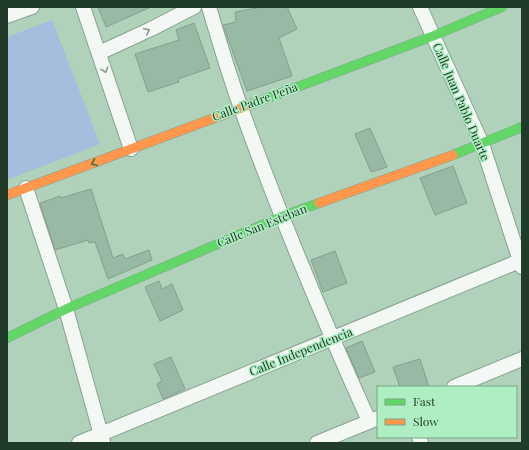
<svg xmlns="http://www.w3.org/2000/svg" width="529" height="450" font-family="'Playfair Display',serif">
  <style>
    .green { fill: #a5bedd }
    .building { fill: #98baa4; stroke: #859f8d }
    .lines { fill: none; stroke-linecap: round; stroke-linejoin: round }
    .street-casing { stroke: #87a290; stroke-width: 16 }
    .fast-casing { stroke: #87a290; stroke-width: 10 }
    .slow-casing { stroke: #87a290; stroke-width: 10 }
    .street { stroke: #f3f8f5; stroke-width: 14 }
    .fast { stroke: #63d668; stroke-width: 9 }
    .slow { stroke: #ff974d; stroke-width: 9 }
    .oneway { stroke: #8a9a90 }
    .oneway2 { stroke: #3b7943 }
    .labels { text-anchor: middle; stroke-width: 3; stroke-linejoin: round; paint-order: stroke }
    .street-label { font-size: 12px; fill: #213b2a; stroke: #afeec2 }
  </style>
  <rect width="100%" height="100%" fill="#b0d2bb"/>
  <!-- green -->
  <path class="green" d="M52,20L100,144L7,180V37Z"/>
  <!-- building -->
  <path class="building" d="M98,7H151L106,27Z
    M262,7H287L297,29L279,38L292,76L247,91L223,25L236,22L235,12Z
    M194,23L210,68L178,79L179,82L148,92L135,54L179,40L176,30Z
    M370,128L387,167L371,172L355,134Z
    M453,166L467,203L435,215L420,178Z
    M91,189L113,258L123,254L125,259L149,250L152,260L108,279L95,242L89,243L88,240L55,250L40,203L60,196L61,198Z
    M335,251L347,283L323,292L311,260Z
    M159,281L162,289L172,284L183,310L160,321L145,287Z
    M362,341L375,372L359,378L346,348Z
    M171,357L185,389L163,399L157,384L162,381L154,364Z
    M420,359L429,387H400L393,367Z"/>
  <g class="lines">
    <!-- street casing -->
    <g class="street-casing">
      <path id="street" d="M83,7L131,149
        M209,7C219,41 229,75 241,108C279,214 323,319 369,421
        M420,7L482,144L522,267
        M7,16L32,7
        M99,53L151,29L194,7
        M26,188L66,309L103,442
        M454,387L522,359
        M419,437L421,443
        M79,443L522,260
        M317,443L378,418"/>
    </g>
    <!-- fast casing -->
    <g class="fast-casing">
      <path id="fast" d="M252,104L433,36L502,7
        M453,155L522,127
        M7,338L66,309L283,216L319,203"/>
    </g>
    <!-- slow casing -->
    <g class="slow-casing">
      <path id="slow" d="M7,195L252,104
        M319,203L453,155"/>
    </g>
    <!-- street -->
    <use href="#street" class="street"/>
    <!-- fast -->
    <use href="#fast" class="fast"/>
    <!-- slow -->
    <use href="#slow" class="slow"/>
  </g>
  <!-- one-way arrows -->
  <defs><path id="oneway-chevron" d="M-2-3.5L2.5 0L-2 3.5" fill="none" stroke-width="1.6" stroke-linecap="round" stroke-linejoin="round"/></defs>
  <g class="oneway">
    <use href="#oneway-chevron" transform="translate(147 31) rotate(-26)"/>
    <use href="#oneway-chevron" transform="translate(105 70) rotate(71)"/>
  </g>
  <use class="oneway2" href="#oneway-chevron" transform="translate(94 163) rotate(159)"/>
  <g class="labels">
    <!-- street labels -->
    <g class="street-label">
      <text transform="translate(255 102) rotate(-20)" y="4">Calle Padre Peña</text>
      <text transform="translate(461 102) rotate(67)" y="4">Calle Juan Pablo Duarte</text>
      <text transform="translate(262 226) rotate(-22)" y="4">Calle San Esteban</text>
      <text transform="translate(301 352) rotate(-22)" y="4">Calle Independencia</text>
    </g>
  </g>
  <!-- border -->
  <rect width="529" height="450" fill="none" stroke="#213b2a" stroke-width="16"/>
  <!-- legend -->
  <rect x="377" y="386" width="140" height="52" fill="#afeec2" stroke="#76a685"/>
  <rect x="385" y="399" width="20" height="6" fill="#63d668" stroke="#76a685"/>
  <text x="413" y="406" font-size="12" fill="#213b2a">Fast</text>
  <rect x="385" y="419" width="20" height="6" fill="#ff974d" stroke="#76a685"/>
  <text x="413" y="426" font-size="12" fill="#213b2a">Slow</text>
</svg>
